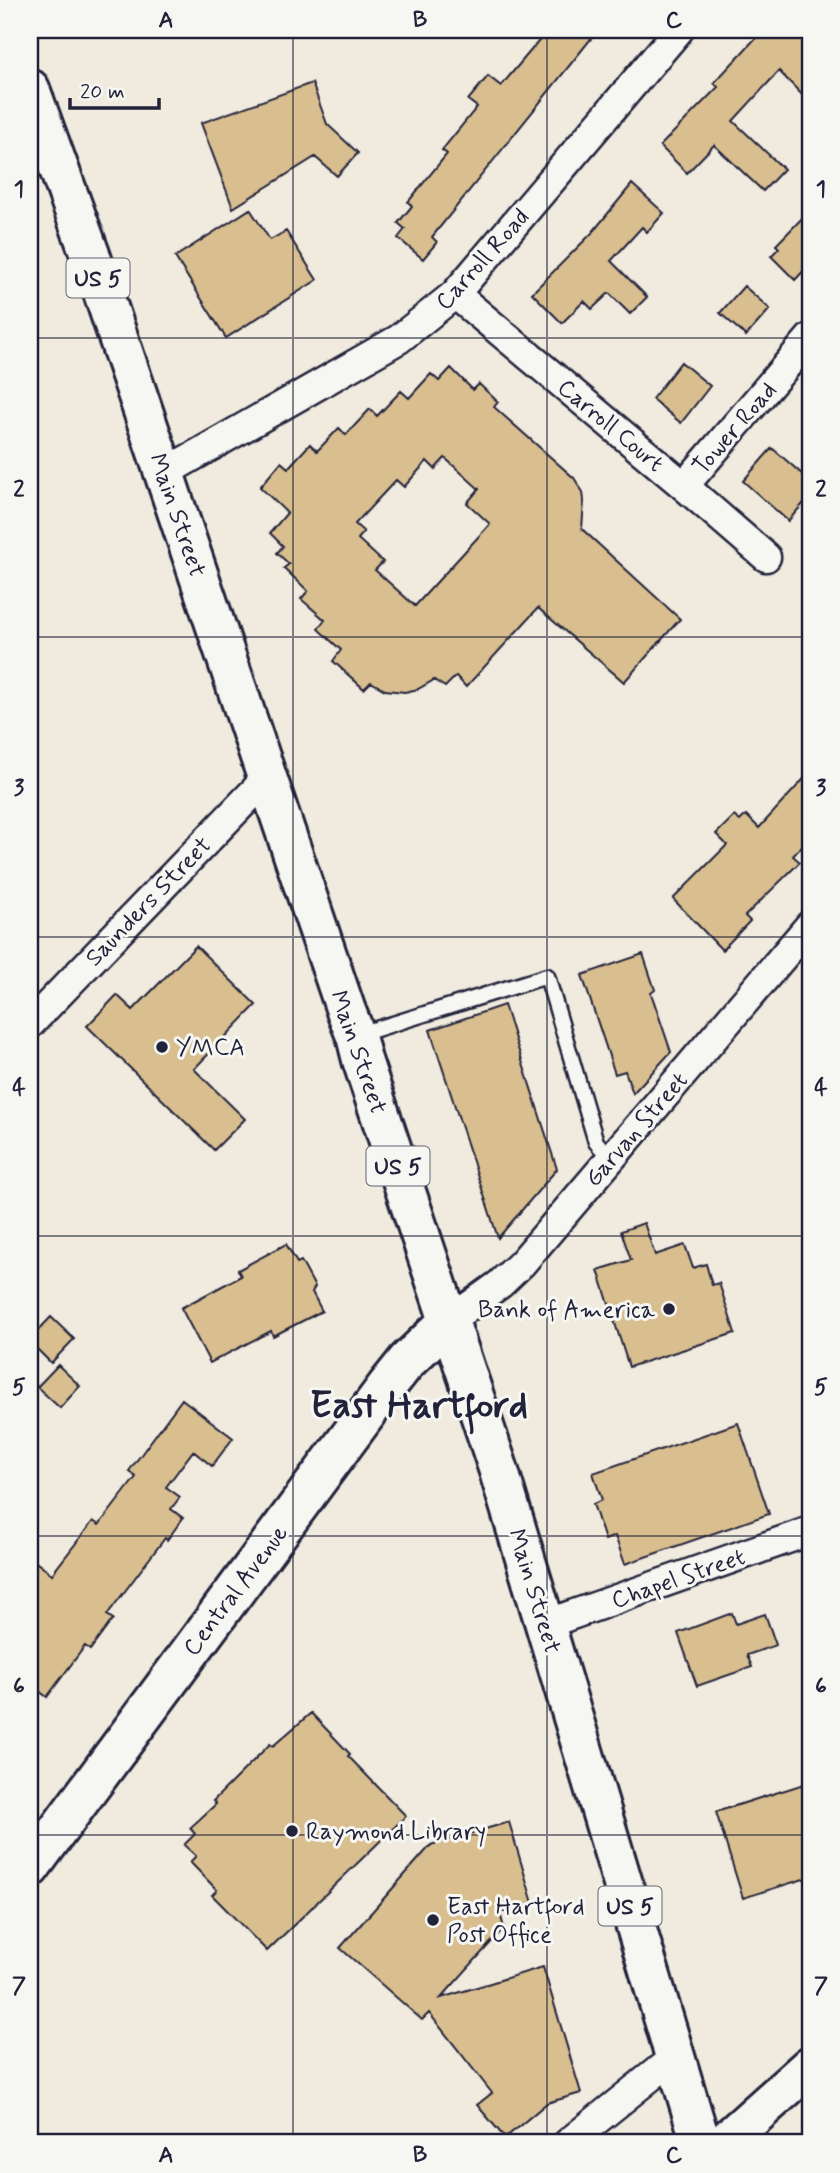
<svg xmlns="http://www.w3.org/2000/svg" width="840" height="2173" font-family="Mynerve,sans-serif">
  <style>
    .building { fill: #d9bf8f; stroke: #22223b; stroke-width: 2; fill-rule: evenodd }
    .lines { fill: none; stroke-linecap: round; stroke-linejoin: round }
    .lane-casing { stroke: #22223b; stroke-width: 19 }
    .street-casing { stroke: #22223b; stroke-width: 33 }
    .secondary-casing { stroke: #22223b; stroke-width: 44 }
    .primary-casing { stroke: #22223b; stroke-width: 44 }
    .highway-casing { stroke: #22223b; stroke-width: 44 }
    .lane { stroke: #f6f6f2; stroke-width: 14 }
    .street { stroke: #f6f6f2; stroke-width: 28 }
    .secondary { stroke: #f6f6f2; stroke-width: 38 }
    .primary { stroke: #f6f6f2; stroke-width: 38 }
    .highway { stroke: #f6f6f2; stroke-width: 38 }
    .grid { fill: none; stroke: #22223b; stroke-width: 2; stroke-opacity: 0.55 }
    .poi-dot { fill: #22223b; stroke: #f6f6f2; stroke-width: 2.5 }
    .labels { text-anchor: middle; stroke-width: 6; stroke-linejoin: round; paint-order: stroke }
    .shield { fill: #f6f6f2; stroke: #626272; stroke-width: 2 }
    .shield-label { font-size: 23px; font-weight: bold; fill: #22223b }
    .street-label { font-size: 24px; fill: #22223b; stroke: #f6f6f2 }
    .poi-label { font-size: 24px; fill: #22223b; stroke: #f6f6f2; text-anchor: start }
    .town-label { font-size: 38px; font-weight: bold; fill: #22223b; stroke: #f6f6f2 }
    .neatline { fill: none; stroke: #22223b; stroke-width: 2.5 }
    .grid-label { font-size: 23px; text-anchor: middle; font-weight: bold; fill: #22223b }
  </style>
  <rect width="100%" height="100%" fill="#f0ebde"/>
  <filter id="ink" filterUnits="userSpaceOnUse"><feTurbulence type="fractalNoise" baseFrequency=".0143" numOctaves="2"/><feDisplacementMap in="SourceGraphic" scale="14" xChannelSelector="R" yChannelSelector="G"/><feConvolveMatrix kernelMatrix="1 2 1 2 8 2 1 2 1" color-interpolation-filters="sRGB"/></filter>
  <g filter="url(#ink)">
    <!-- building -->
    <path class="building" d="M548,30H598L432,237L437,242L423,259L398,238L405,229L398,223L412,206L408,202L447,154L442,150L477,107L468,100L488,76L501,86Z
      M763,30H810V103L779,71L733,121L784,169L763,191L714,145L687,173L660,146L718,87L714,83Z
      M312,83L327,124L358,153L337,176L315,157L233,208L201,123Z
      M632,184L664,213L647,232L642,227L611,261L647,297L630,314L609,293L592,309L584,301L562,323L532,293L592,233Z
      M250,209L270,240L286,231L317,280L226,338L175,257Z
      M810,210V264L795,280L771,256L779,248L776,245Z
      M744,286L770,309L746,336L720,313Z
      M681,362L710,386L681,423L652,399Z
      M451,368L473,390L479,384L498,402L494,407L574,478L583,492L584,501L582,529L680,619L624,682L538,608L466,687L456,676L445,687L434,680L418,689L405,692L385,690L371,682L364,689L333,661L341,650L318,629L325,620L301,599L308,591L284,568L289,564L277,553L283,546L270,533L287,513L260,487L281,462L288,468L310,444L317,451L339,428L346,435L370,409L377,416L401,391L409,398L431,374L439,381ZM445,458L479,489L467,503L490,524L415,606L375,570L383,562L358,539L364,532L355,524L396,480L404,487L427,461L435,469Z
      M772,448L810,481V496L788,521L743,481Z
      M810,772V837L793,856L800,862L745,916L750,921L722,950L673,899L727,845L716,834L734,816L740,821L746,815L759,828Z
      M196,946L256,1005L194,1069L245,1119L214,1150L87,1026L117,995L133,1010Z
      M643,954L655,990L651,993L671,1052L633,1093L625,1071L615,1074L582,975Z
      M504,1005L557,1169L498,1238L430,1030Z
      M644,1223L655,1255L685,1245L693,1268L706,1264L712,1285L719,1283L735,1333L629,1367L598,1270L631,1260L621,1231Z
      M286,1244L297,1263L301,1261L315,1287L312,1292L322,1311L273,1336L271,1331L210,1363L181,1308L241,1276L238,1270Z
      M51,1317L74,1339L51,1363L30,1342V1339Z
      M58,1365L80,1386L60,1408L37,1387Z
      M182,1399L233,1438L212,1466L193,1451L166,1487L180,1497L171,1509L183,1518L167,1540L165,1538L107,1615L113,1619L90,1650L85,1646L47,1697L30,1684V1558L52,1574L93,1521L99,1525L136,1477L129,1471Z
      M738,1423L769,1514L625,1564L615,1536L605,1540L593,1504L602,1500L593,1473Z
      M732,1613L736,1624L765,1614L776,1645L747,1655L752,1667L697,1686L678,1633Z
      M311,1713L350,1754L348,1756L406,1816L267,1951L212,1895L217,1890L190,1862L196,1856L184,1845L195,1834L190,1828L216,1804L213,1801L270,1744L273,1746Z
      M810,1782V1877L743,1898L716,1812Z
      M509,1822L533,1903L500,1913L504,1928L441,1998L543,1967L581,2093L547,2103L505,2138L477,2105L492,2093L429,2013L422,2020L340,1948L431,1845Z"/>
    <g class="lines">
      <!-- lane casing -->
      <g class="lane-casing">
        <path id="lane" d="M357,1035L547,976L596,1142L611,1159"/>
      </g>
      <!-- street casing -->
      <g class="street-casing">
        <path id="street" d="M455,294L684,486L766,557
          M164,473L399,339L455,294L679,30
          M684,486L810,338
          M30,1024L267,778
          M450,1320L500,1284L522,1263L810,925
          M546,1624L810,1531
          M568,2143L675,2057"/>
      </g>
      <!-- secondary casing -->
      <g class="secondary-casing">
        <path id="secondary" d="M30,1868L387,1386L407,1361L450,1320"/>
      </g>
      <!-- primary casing -->
      <g class="primary-casing">
        <path id="primary" d="M724,2143L810,2066"/>
      </g>
      <!-- highway casing -->
      <g class="highway-casing">
        <path id="highway" d="M30,89L91,257L346,1011L356,1036L362,1060L498,1468L701,2143"/>
      </g>
      <!-- lane -->
      <use href="#lane" class="lane"/>
      <!-- street -->
      <use href="#street" class="street"/>
      <!-- secondary -->
      <use href="#secondary" class="secondary"/>
      <!-- primary -->
      <use href="#primary" class="primary"/>
      <!-- highway -->
      <use href="#highway" class="highway"/>
    </g>
  </g>
  <!-- grid -->
  <path class="grid" d="M293,30V2143M547,30V2143M30,338H810M30,637H810M30,937H810M30,1236H810M30,1536H810M30,1835H810"/>
  <!-- markers -->
  <g class="poi-dot">
    <circle cx="162" cy="1047" r="7"/>
    <circle cx="669" cy="1309" r="7"/>
    <circle cx="292" cy="1831" r="7"/>
    <circle cx="433" cy="1920" r="7"/>
  </g>
  <g class="labels">
    <!-- shield labels -->
    <g class="shield">
      <rect x="66.5" y="258.5" width="63" height="39" rx="5"/>
      <rect x="366.5" y="1146.5" width="63" height="39" rx="5"/>
      <rect x="598.5" y="1886.5" width="63" height="39" rx="5"/>
    </g>
    <g class="shield-label">
      <text x="98" y="286">US 5</text>
      <text x="398" y="1174">US 5</text>
      <text x="630" y="1914">US 5</text>
    </g>
    <!-- street labels -->
    <g class="street-label">
      <text transform="translate(482 259) rotate(-48)" y="8">Carroll Road</text>
      <text transform="translate(611 425) rotate(40)" y="8">Carroll Court</text>
      <text transform="translate(734 428) rotate(-49)" y="8">Tower Road</text>
      <text transform="translate(178 515) rotate(71)" y="8">Main Street</text>
      <text transform="translate(148 901) rotate(-46)" y="8">Saunders Street</text>
      <text transform="translate(359 1052) rotate(71)" y="8">Main Street</text>
      <text transform="translate(636 1129) rotate(-49)" y="8">Garvan Street</text>
      <text transform="translate(678 1578) rotate(-19)" y="8">Chapel Street</text>
      <text transform="translate(235 1590) rotate(-53)" y="8">Central Avenue</text>
      <text transform="translate(535 1591) rotate(73)" y="8">Main Street</text>
    </g>
    <!-- poi labels -->
    <g class="poi-label">
      <text x="176" y="1055">YMCA</text>
      <text x="655" y="1317" text-anchor="end">Bank of America</text>
      <text x="306" y="1839">Raymond Library</text>
      <text x="447" y="1914">East Hartford<tspan x="447" dy="28">Post Office</tspan></text>
    </g>
    <!-- town labels -->
    <g class="town-label">
      <text x="419" y="1417">East Hartford</text>
    </g>
  </g>
  <!-- margin -->
  <rect width="840" height="2173" fill="none" stroke="#f6f6f2" stroke-width="77"/>
  <!-- scale -->
  <path d="M70 98v10h89v-10" fill="none" stroke="#22223b" stroke-width="3.5"/>
  <text x="80" y="98" font-size="21" fill="#22223b" stroke="#f6f6f2" stroke-width="5" paint-order="stroke">20 m</text>
  <rect x="38" y="38" width="764" height="2096" class="neatline"/>
  <g class="grid-label">
    <text x="166" y="27">A</text>
    <text x="420" y="27">B</text>
    <text x="674" y="27">C</text>
    <text x="19" y="196">1</text>
    <text x="821" y="196">1</text>
    <text x="19" y="496">2</text>
    <text x="821" y="496">2</text>
    <text x="19" y="795">3</text>
    <text x="821" y="795">3</text>
    <text x="19" y="1094">4</text>
    <text x="821" y="1094">4</text>
    <text x="19" y="1394">5</text>
    <text x="821" y="1394">5</text>
    <text x="19" y="1693">6</text>
    <text x="821" y="1693">6</text>
    <text x="19" y="1993">7</text>
    <text x="821" y="1993">7</text>
    <text x="166" y="2162">A</text>
    <text x="420" y="2162">B</text>
    <text x="674" y="2162">C</text>
  </g>
</svg>
